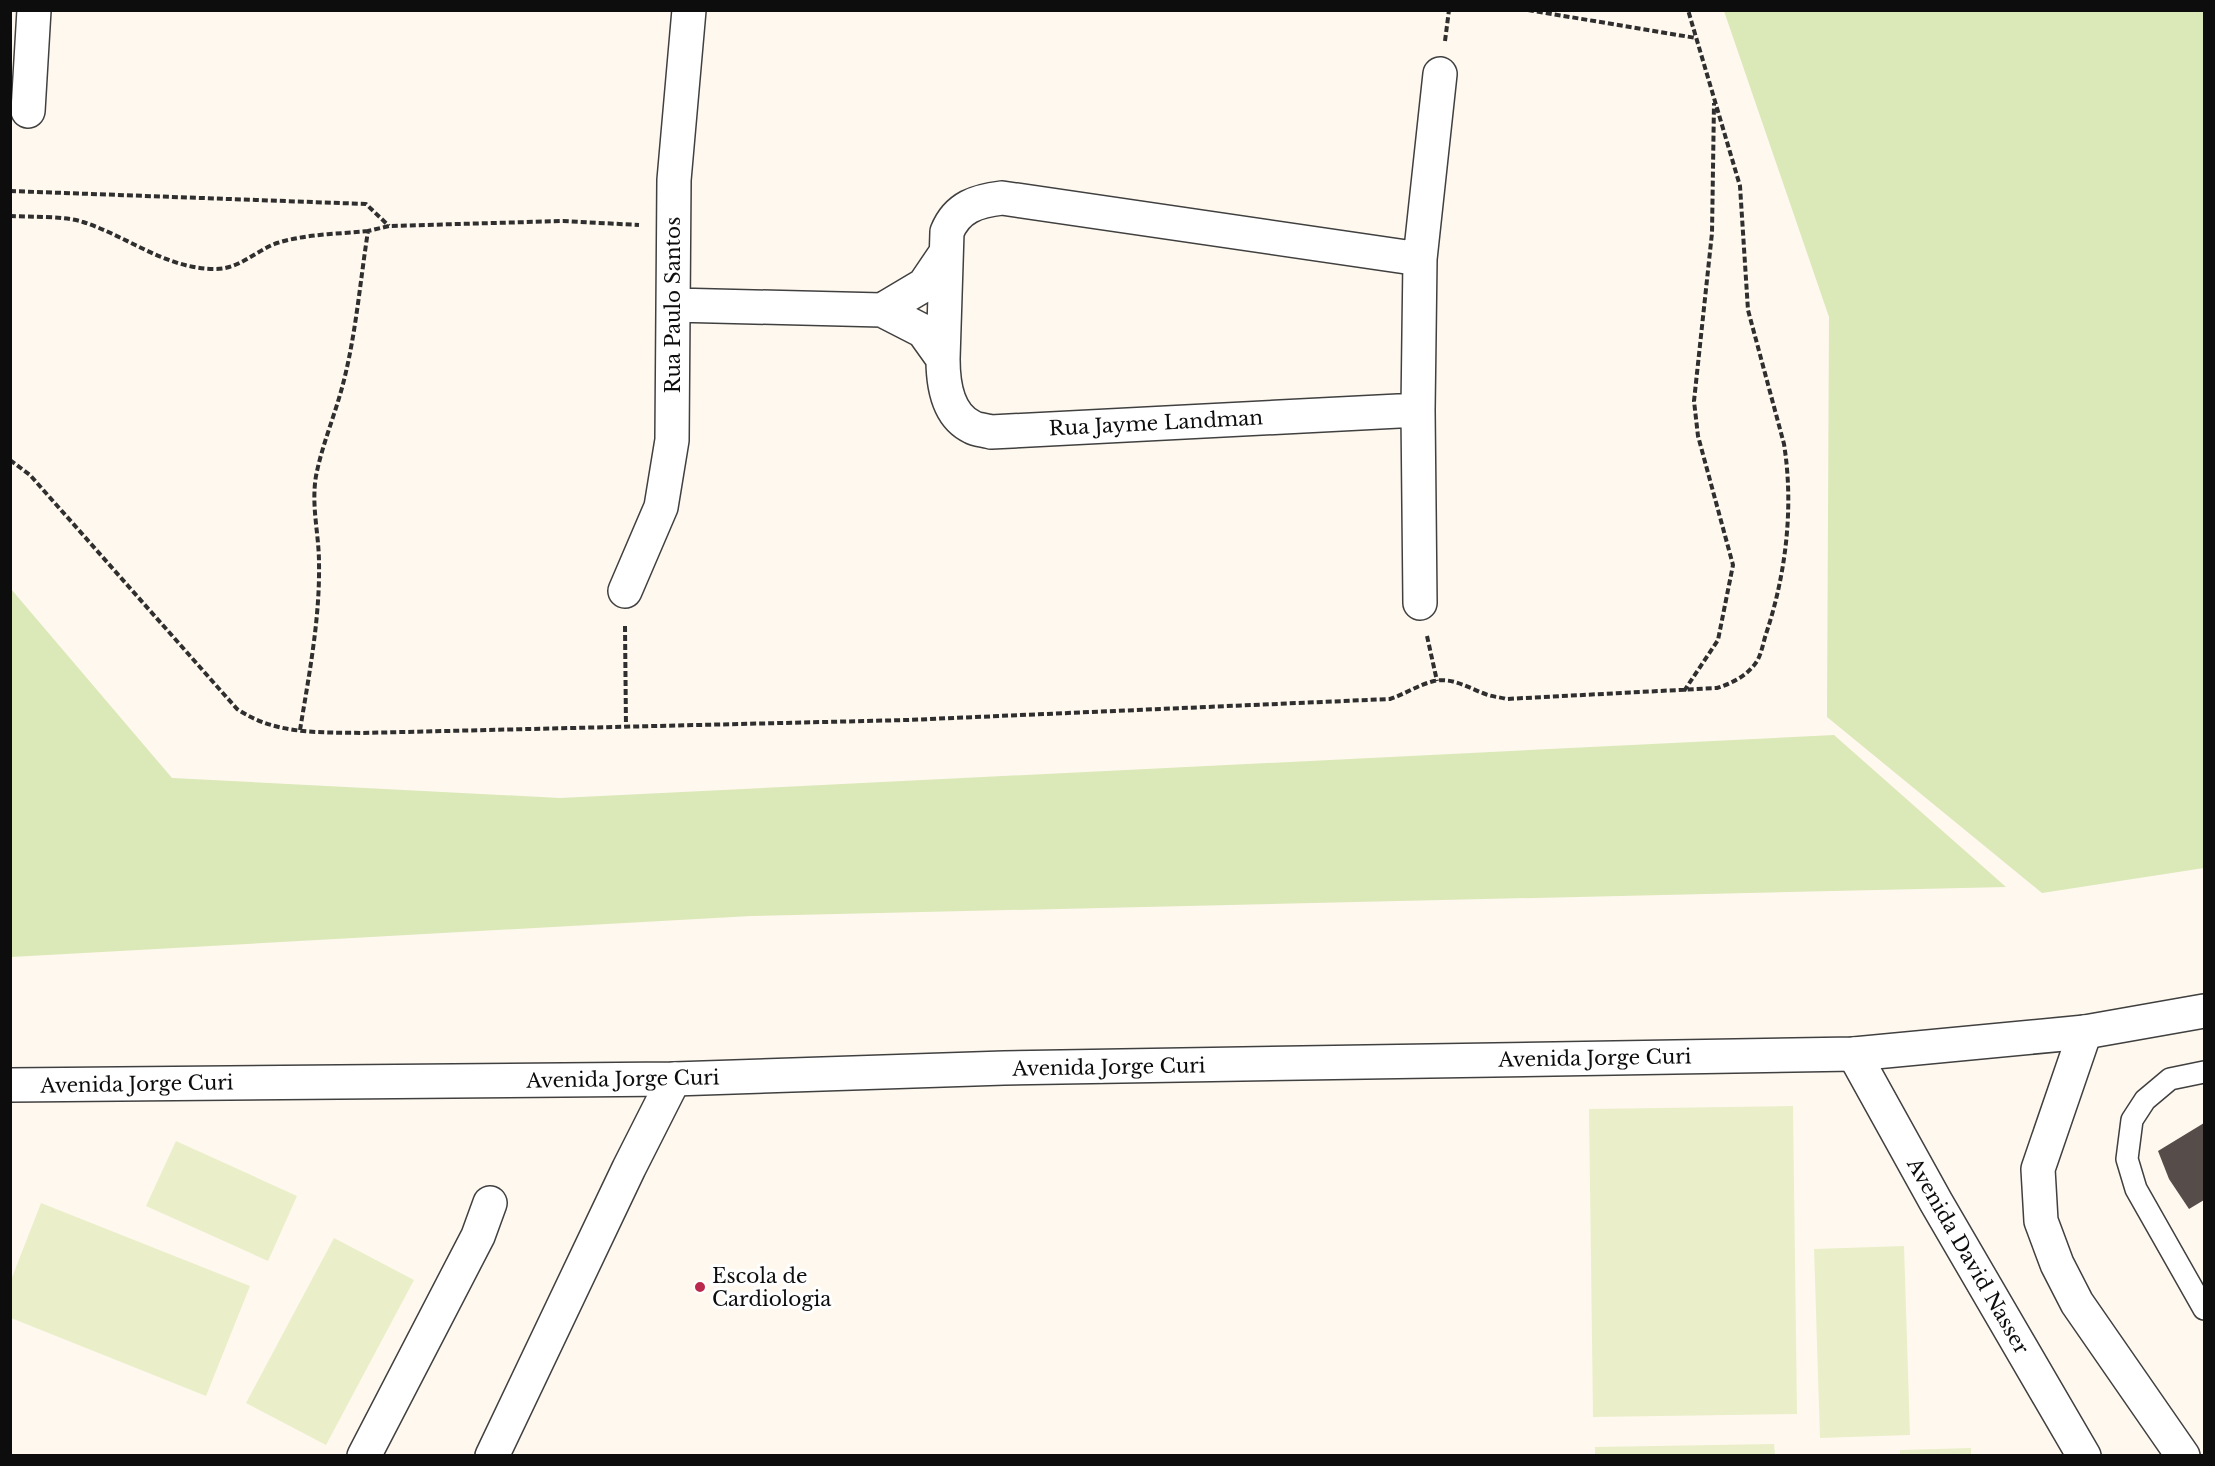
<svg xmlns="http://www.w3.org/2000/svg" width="2215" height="1466" font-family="'Libre Baskerville',serif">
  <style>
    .green { fill: #dbe8b8 }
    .pitch { fill: #eaefca }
    .building { fill: #564c4a }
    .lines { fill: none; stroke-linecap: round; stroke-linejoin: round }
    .service-casing { stroke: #404040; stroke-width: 24 }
    .minor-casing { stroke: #404040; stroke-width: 36 }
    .tertiary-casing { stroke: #404040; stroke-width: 36 }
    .path { stroke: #2f2f2f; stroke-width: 4; stroke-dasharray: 6 3; stroke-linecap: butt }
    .service { stroke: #fff; stroke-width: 21 }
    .minor { stroke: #fff; stroke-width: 33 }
    .tertiary { stroke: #fff; stroke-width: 33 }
    .poi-dot { fill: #ba284c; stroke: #fff; stroke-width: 2 }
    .labels { text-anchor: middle; stroke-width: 6; stroke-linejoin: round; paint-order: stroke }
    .street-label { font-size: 20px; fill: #0d0d0d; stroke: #fff }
    .poi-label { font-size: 20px; fill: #0d0d0d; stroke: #fff; text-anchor: start }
  </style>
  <rect width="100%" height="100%" fill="#fff8ee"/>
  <!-- green -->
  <path class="green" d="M1724,11H2204V868L2042,893L1827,717L1829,317Z
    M11,589L172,778L560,798L1834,735L2006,887L751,916L11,957Z"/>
  <!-- pitch -->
  <path class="pitch" d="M1793,1106L1797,1414L1593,1417L1589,1109Z
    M176,1141L297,1196L268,1261L146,1206Z
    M41,1203L250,1286L206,1396L11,1318V1280Z
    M334,1238L414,1280L326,1445L246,1403Z
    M1904,1246L1910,1435L1820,1438L1814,1249Z
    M1774,1444L1775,1455H1595V1447Z
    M1971,1448V1455H1900V1450Z"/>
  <!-- building -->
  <path class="building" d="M2204,1123V1200L2189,1209L2169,1179L2158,1151Z"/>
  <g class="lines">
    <!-- service casing -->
    <g class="service-casing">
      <path id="service" d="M2204,1072L2170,1079L2145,1100L2132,1120L2127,1159L2136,1189L2204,1309"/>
    </g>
    <!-- minor casing -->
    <g class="minor-casing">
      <path id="minor" d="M28,111L34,10
        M674,305L882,310
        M943,359L923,331L882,310L924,285L945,254
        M1418,410L991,432C985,430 977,430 972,427C947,415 943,383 943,359L947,232C957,207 977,201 1002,198L1420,259
        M625,591L661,507L672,440L674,180L689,10
        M1420,603L1418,410L1420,259L1440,74
        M2085,1032L2038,1169L2041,1221L2057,1264L2077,1303L2183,1456
        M1854,1054L1936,1202L2084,1456
        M364,1456L478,1236L490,1203
        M492,1456L629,1168L674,1079"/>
    </g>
    <!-- tertiary casing -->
    <g class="tertiary-casing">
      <path id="tertiary" d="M10,1085L674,1079L1004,1068L1854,1054L2085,1032L2204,1011"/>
    </g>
    <!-- path -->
    <path class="path" d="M1528,10L1696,38
      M1445,41L1449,10
      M10,191L366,204L389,226
      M10,216C31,217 65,216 83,222C127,236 166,269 215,269C240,269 255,251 277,243C306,234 338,234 368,231
      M10,460L30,475L237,709C276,735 317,732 362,733L907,720L1390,699C1405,694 1418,685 1434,681C1454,677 1470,689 1488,695C1494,697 1500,697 1506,699L1717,688C1732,683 1745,677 1755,664C1761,657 1763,643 1766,634C1786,574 1794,507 1784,444L1748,310L1740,186L1688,10
      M625,626L626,727
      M1427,636L1437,681
      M1684,691L1718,640L1733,565L1698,436L1694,401L1712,233L1714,103
      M300,730C309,675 320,619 319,563C319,534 311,506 316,476C322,445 335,415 343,384C356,334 360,282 368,231L389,226L563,221L639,225"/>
    <!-- service -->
    <use href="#service" class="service"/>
    <!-- minor -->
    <use href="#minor" class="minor"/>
    <!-- tertiary -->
    <use href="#tertiary" class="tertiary"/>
  </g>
  <!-- markers -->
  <circle class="poi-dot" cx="700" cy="1287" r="6"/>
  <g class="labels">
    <!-- street labels -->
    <g class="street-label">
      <text transform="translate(673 305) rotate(-90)" y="7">Rua Paulo Santos</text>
      <text transform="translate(1156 423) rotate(-3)" y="7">Rua Jayme Landman</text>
      <text transform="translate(1595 1058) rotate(-1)" y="7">Avenida Jorge Curi</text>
      <text transform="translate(1109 1067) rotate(-1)" y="7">Avenida Jorge Curi</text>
      <text transform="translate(623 1079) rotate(-1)" y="7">Avenida Jorge Curi</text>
      <text transform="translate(137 1084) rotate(-1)" y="7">Avenida Jorge Curi</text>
      <text transform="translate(1968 1256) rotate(60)" y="7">Avenida David Nasser</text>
    </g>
    <!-- poi labels -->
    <g class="poi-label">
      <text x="712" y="1283">Escola de<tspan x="712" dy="23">Cardiologia</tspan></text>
    </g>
  </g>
  <!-- border -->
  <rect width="2215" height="1466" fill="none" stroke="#0d0d0d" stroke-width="24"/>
</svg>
